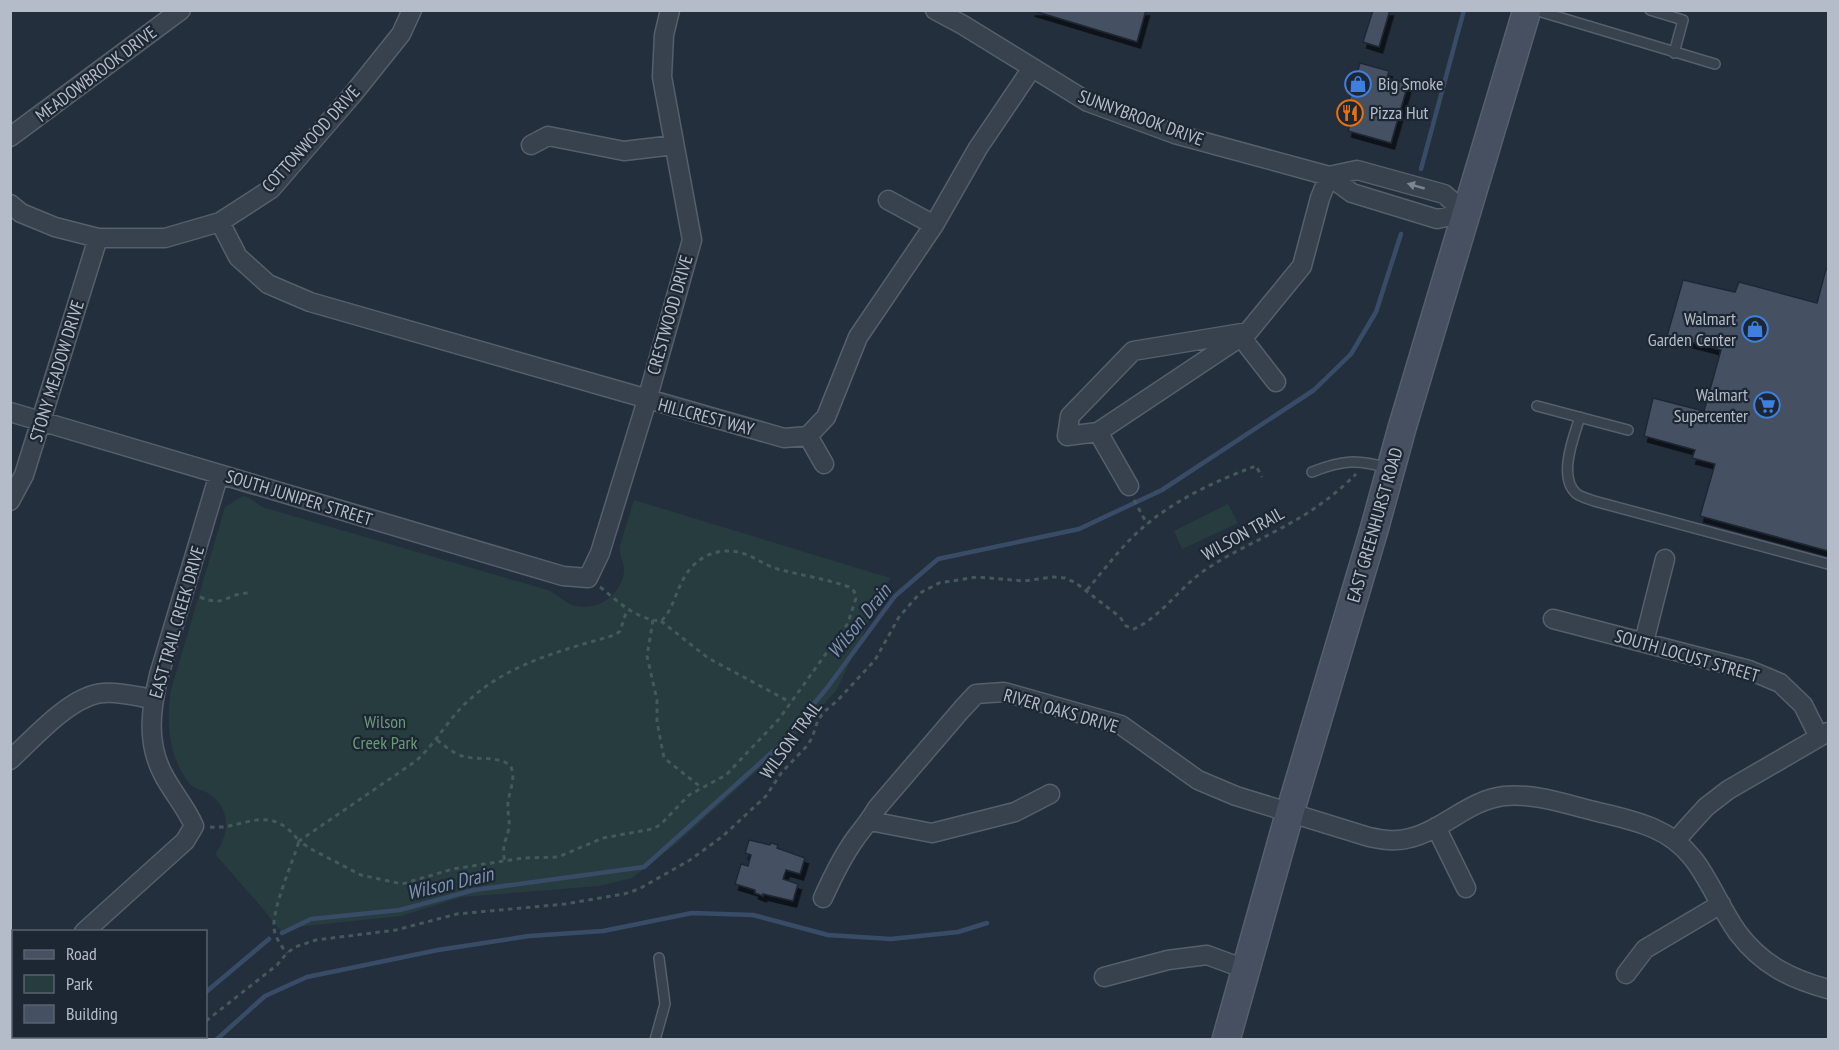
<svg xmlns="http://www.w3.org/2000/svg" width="1839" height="1050" font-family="'PT Sans Narrow',sans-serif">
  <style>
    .green { fill: #263c3f }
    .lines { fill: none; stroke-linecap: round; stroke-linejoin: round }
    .stream { stroke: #394c67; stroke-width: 4.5 }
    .building { fill: #455162; stroke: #1f2835; stroke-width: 1.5; filter: url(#shadow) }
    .lane-casing { stroke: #565f6c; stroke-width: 12 }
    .street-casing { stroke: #565f6c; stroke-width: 21 }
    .secondary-casing { stroke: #565f6c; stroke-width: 30 }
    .path { stroke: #44595c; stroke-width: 3; stroke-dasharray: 4.5 4.5; stroke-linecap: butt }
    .lane { stroke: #38414e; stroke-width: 9 }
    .street { stroke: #38414e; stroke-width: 18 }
    .secondary { stroke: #465061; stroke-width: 27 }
    .oneway { fill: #7c8592 }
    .labels { text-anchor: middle; stroke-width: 4.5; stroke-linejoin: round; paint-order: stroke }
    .street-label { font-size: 18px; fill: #b4bcc9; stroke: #1d2633 }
    .poi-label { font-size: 18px; fill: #b4bcc9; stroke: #1d2633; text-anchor: start }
    .park-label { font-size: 18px; fill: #6b9a76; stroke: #1d2633 }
    .water-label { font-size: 20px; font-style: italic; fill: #7c92b1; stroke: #1d2633 }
  </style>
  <defs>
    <filter id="shadow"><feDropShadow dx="3.5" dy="6" stdDeviation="0" flood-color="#0009"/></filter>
  </defs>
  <rect width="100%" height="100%" fill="#242f3e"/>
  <!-- green -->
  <path class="green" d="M243,496L250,498L262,507L548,590C558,594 565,604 576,606C598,611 621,595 624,572C625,562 618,555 620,545L634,500L890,578L836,691L793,738L677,843L632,878L599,886L462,897L401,916L296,927L284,935L263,909L215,854C230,835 231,808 209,794C202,789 194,789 189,783C168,755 166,723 171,690L225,507Z
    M1228,504L1238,523L1182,549L1174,531Z"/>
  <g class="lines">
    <!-- stream -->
    <path class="stream" d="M1421,169L1464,10
      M282,933L311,919L400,910L474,890L644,867L778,747L827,688L895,596L938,559L1079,529L1162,490L1314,390L1351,354L1376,312L1401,234
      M206,992L269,939
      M148,1040L151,1036
      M216,1040L265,996L307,977L438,950L529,936L603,931L692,913L753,915L828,935L891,939L958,932L987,923"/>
  </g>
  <!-- building -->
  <path class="building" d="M1031,10H1146L1137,42Z
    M1373,10H1390L1379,47L1363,42Z
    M1360,63L1389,71L1387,78L1408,84L1391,143L1348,131L1351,120L1344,118Z
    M1826,269L1828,270V551L1700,516L1715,464L1692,458L1695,450L1644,436L1653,398L1704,411L1721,350L1667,336L1683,280L1735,292L1739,282L1817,303Z
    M749,840L770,845L771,843L778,845L777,848L805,858L800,874L786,870L783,879L798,884L793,901L763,894V896L755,893V890L735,884L741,864L748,866L751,855L745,853Z"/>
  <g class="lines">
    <!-- lane casing -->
    <g class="lane-casing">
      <path id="lane" d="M1535,10L1715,64
        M1650,10L1683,20L1674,53
        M1537,406L1628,430
        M1580,417C1574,436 1557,478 1577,494C1581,497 1589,499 1594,501L1828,564
        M1312,472C1342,460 1357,459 1388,468
        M655,1040L665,1004L659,958"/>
    </g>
    <!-- street casing -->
    <g class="street-casing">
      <path id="street" d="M935,10L963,25L1088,102L1175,134L1329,176L1352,193L1437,219L1466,213
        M10,137L181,10
        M531,145L548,136L624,151L674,145
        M1329,176L1357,170L1444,194L1466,213
        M888,200L934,225
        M10,204L21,213L55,227L98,238H165L220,222L271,189L353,94L401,34L412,10
        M220,222L238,257L268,284L310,302L784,438L808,436L826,417L858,337L934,225L978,148L1032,68
        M1248,332L1133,351L1070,416L1067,436L1098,432L1248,332L1302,266L1320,198L1329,176
        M1241,337L1276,382
        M10,412L563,576L588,578L600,553L647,400L692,240L662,77L664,35L670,10
        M1098,432L1129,486
        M808,436L824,464
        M10,501L24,475L98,238
        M1553,619L1749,670L1780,683L1803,705L1819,737
        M1644,642L1665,559
        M10,760C34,738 70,696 103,693C119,691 138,697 153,699
        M870,821L932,833L1015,812L1050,794
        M1436,827L1466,888
        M1676,840L1706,807L1728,790L1828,732
        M823,898C832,878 842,857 855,839C863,828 871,819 877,808L962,709L976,694L1004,692L1121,725L1198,780L1236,796L1369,837C1383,840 1396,842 1410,838C1443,830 1469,800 1504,796C1534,793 1565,804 1594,811C1614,816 1635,820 1655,829C1702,849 1711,896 1738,933C1762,965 1791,979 1828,989
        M84,932L185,841L194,826C186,807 172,792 163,774C146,742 151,708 159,675L219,474
        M1626,974L1645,949L1721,904
        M1104,977L1168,960L1207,955L1245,969
        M10,981L14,980"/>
    </g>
    <!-- secondary casing -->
    <g class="secondary-casing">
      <path id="secondary" d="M1226,1040L1290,812L1374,530L1402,428L1527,10"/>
    </g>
    <!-- path -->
    <path class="path" d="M1134,500L1147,524
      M600,587C619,602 635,619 661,621C674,610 677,584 690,569C706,550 730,546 752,557C762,562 771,568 782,570C804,576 827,579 849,587L854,591L856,598L848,623L779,719L726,775L689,795L660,825L652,829L603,838L558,857L523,858L453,869L402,884L361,875L311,849L299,841L416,761C437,742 448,719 468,701C509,663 563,650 615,635L620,631L627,610
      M1087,590C1104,570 1120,548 1139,531C1170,502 1217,480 1256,466L1262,477
      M200,597C226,608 226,593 249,593
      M653,620L647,656L657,700V722L664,758L702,788
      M661,621L708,658L790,702
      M437,740C445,746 453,753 462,756C479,761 495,755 510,765C517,778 509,790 508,803C507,811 510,819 509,828C506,841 501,848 505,861
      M210,827C244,830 269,801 299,841C293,862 272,908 274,928C275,937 281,946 287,953
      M206,1021L277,965L287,953L295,947L316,940L396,930L457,914L565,904L624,894L639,889L690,860L723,836L766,796L782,772L806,747L812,738L818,720L825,711L837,701L875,660L899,617L920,593L939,583L977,577L1024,581L1053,577L1065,578L1076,583L1120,617L1126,626L1134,629C1162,616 1180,587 1205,570C1233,551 1265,538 1294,521C1316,509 1338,492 1356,474
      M185,1040L188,1036"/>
    <!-- lane -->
    <use href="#lane" class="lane"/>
    <!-- street -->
    <use href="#street" class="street"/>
    <!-- secondary -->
    <use href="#secondary" class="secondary"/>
  </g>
  <!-- one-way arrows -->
  <defs><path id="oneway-solid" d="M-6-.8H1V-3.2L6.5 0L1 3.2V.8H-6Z" transform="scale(1.5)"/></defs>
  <use class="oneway" href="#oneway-solid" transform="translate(1416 186) rotate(-164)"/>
  <!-- icons -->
  <defs>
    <g id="shop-ring" transform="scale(1.35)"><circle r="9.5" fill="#1d2633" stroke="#3f7fe0" stroke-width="1.5"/><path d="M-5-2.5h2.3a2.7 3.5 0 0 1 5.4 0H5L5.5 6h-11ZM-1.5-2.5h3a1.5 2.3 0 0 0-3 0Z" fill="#3f7fe0"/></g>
    <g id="restaurant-ring" transform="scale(1.35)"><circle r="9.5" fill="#1d2633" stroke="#e8710a" stroke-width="1.5"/><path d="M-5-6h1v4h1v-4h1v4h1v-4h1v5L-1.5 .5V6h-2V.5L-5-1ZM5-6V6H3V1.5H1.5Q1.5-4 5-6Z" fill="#e8710a"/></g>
    <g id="supermarket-ring" transform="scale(1.35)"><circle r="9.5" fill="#1d2633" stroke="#3f7fe0" stroke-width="1.5"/><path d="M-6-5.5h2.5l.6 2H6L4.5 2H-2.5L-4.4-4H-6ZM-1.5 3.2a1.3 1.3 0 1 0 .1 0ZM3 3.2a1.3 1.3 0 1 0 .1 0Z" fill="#3f7fe0"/></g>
  </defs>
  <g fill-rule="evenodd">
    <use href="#shop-ring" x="1358" y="84"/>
    <use href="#restaurant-ring" x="1350" y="113"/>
    <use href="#shop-ring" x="1755" y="329"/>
    <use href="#supermarket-ring" x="1767" y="405"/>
  </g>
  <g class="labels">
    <!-- street labels -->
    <g class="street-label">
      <text transform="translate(96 74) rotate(-37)" y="6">MEADOWBROOK DRIVE</text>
      <text transform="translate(1141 118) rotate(20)" y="6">SUNNYBROOK DRIVE</text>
      <text transform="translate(311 139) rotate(-48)" y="6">COTTONWOOD DRIVE</text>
      <text transform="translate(670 315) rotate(-74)" y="6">CRESTWOOD DRIVE</text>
      <text transform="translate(57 371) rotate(-73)" y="6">STONY MEADOW DRIVE</text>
      <text transform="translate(706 417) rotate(15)" y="6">HILLCREST WAY</text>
      <text transform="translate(299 498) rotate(17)" y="6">SOUTH JUNIPER STREET</text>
      <text transform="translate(1375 525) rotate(-74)" y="6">EAST GREENHURST ROAD</text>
      <text transform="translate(1243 534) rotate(-29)" y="6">WILSON TRAIL</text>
      <text transform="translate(177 622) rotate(-74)" y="6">EAST TRAIL CREEK DRIVE</text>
      <text transform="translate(1687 656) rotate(16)" y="6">SOUTH LOCUST STREET</text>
      <text transform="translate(1061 711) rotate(16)" y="6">RIVER OAKS DRIVE</text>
      <text transform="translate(791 740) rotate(-54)" y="6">WILSON TRAIL</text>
    </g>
    <!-- poi labels -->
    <g class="poi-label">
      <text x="1378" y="90">Big Smoke</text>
      <text x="1370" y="119">Pizza Hut</text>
      <text x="1736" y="325" text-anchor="end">Walmart<tspan x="1736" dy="21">Garden Center</tspan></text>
      <text x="1748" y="401" text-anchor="end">Walmart<tspan x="1748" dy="21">Supercenter</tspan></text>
    </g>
    <!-- park labels -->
    <g class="park-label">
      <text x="385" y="728">Wilson<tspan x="385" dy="21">Creek Park</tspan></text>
    </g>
    <!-- water labels -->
    <g class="water-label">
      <text transform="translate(859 621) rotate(-51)" y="7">Wilson Drain</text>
      <text transform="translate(450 883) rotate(-13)" y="7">Wilson Drain</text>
    </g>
  </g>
  <!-- border -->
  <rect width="1839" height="1050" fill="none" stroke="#b4bcc9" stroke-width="24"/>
  <!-- legend -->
  <rect x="12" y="930" width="195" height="108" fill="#1d2633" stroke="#59626f" stroke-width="1.5"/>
  <rect x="24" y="950" width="30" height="9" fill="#465061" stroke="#59626f" stroke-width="1.5"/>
  <text x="66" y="960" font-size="18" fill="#b4bcc9">Road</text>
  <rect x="24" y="975" width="30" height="18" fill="#263c3f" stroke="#59626f" stroke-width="1.5"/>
  <text x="66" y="990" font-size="18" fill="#b4bcc9">Park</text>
  <rect x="24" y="1005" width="30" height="18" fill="#455162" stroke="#59626f" stroke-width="1.5"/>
  <text x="66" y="1020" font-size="18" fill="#b4bcc9">Building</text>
</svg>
